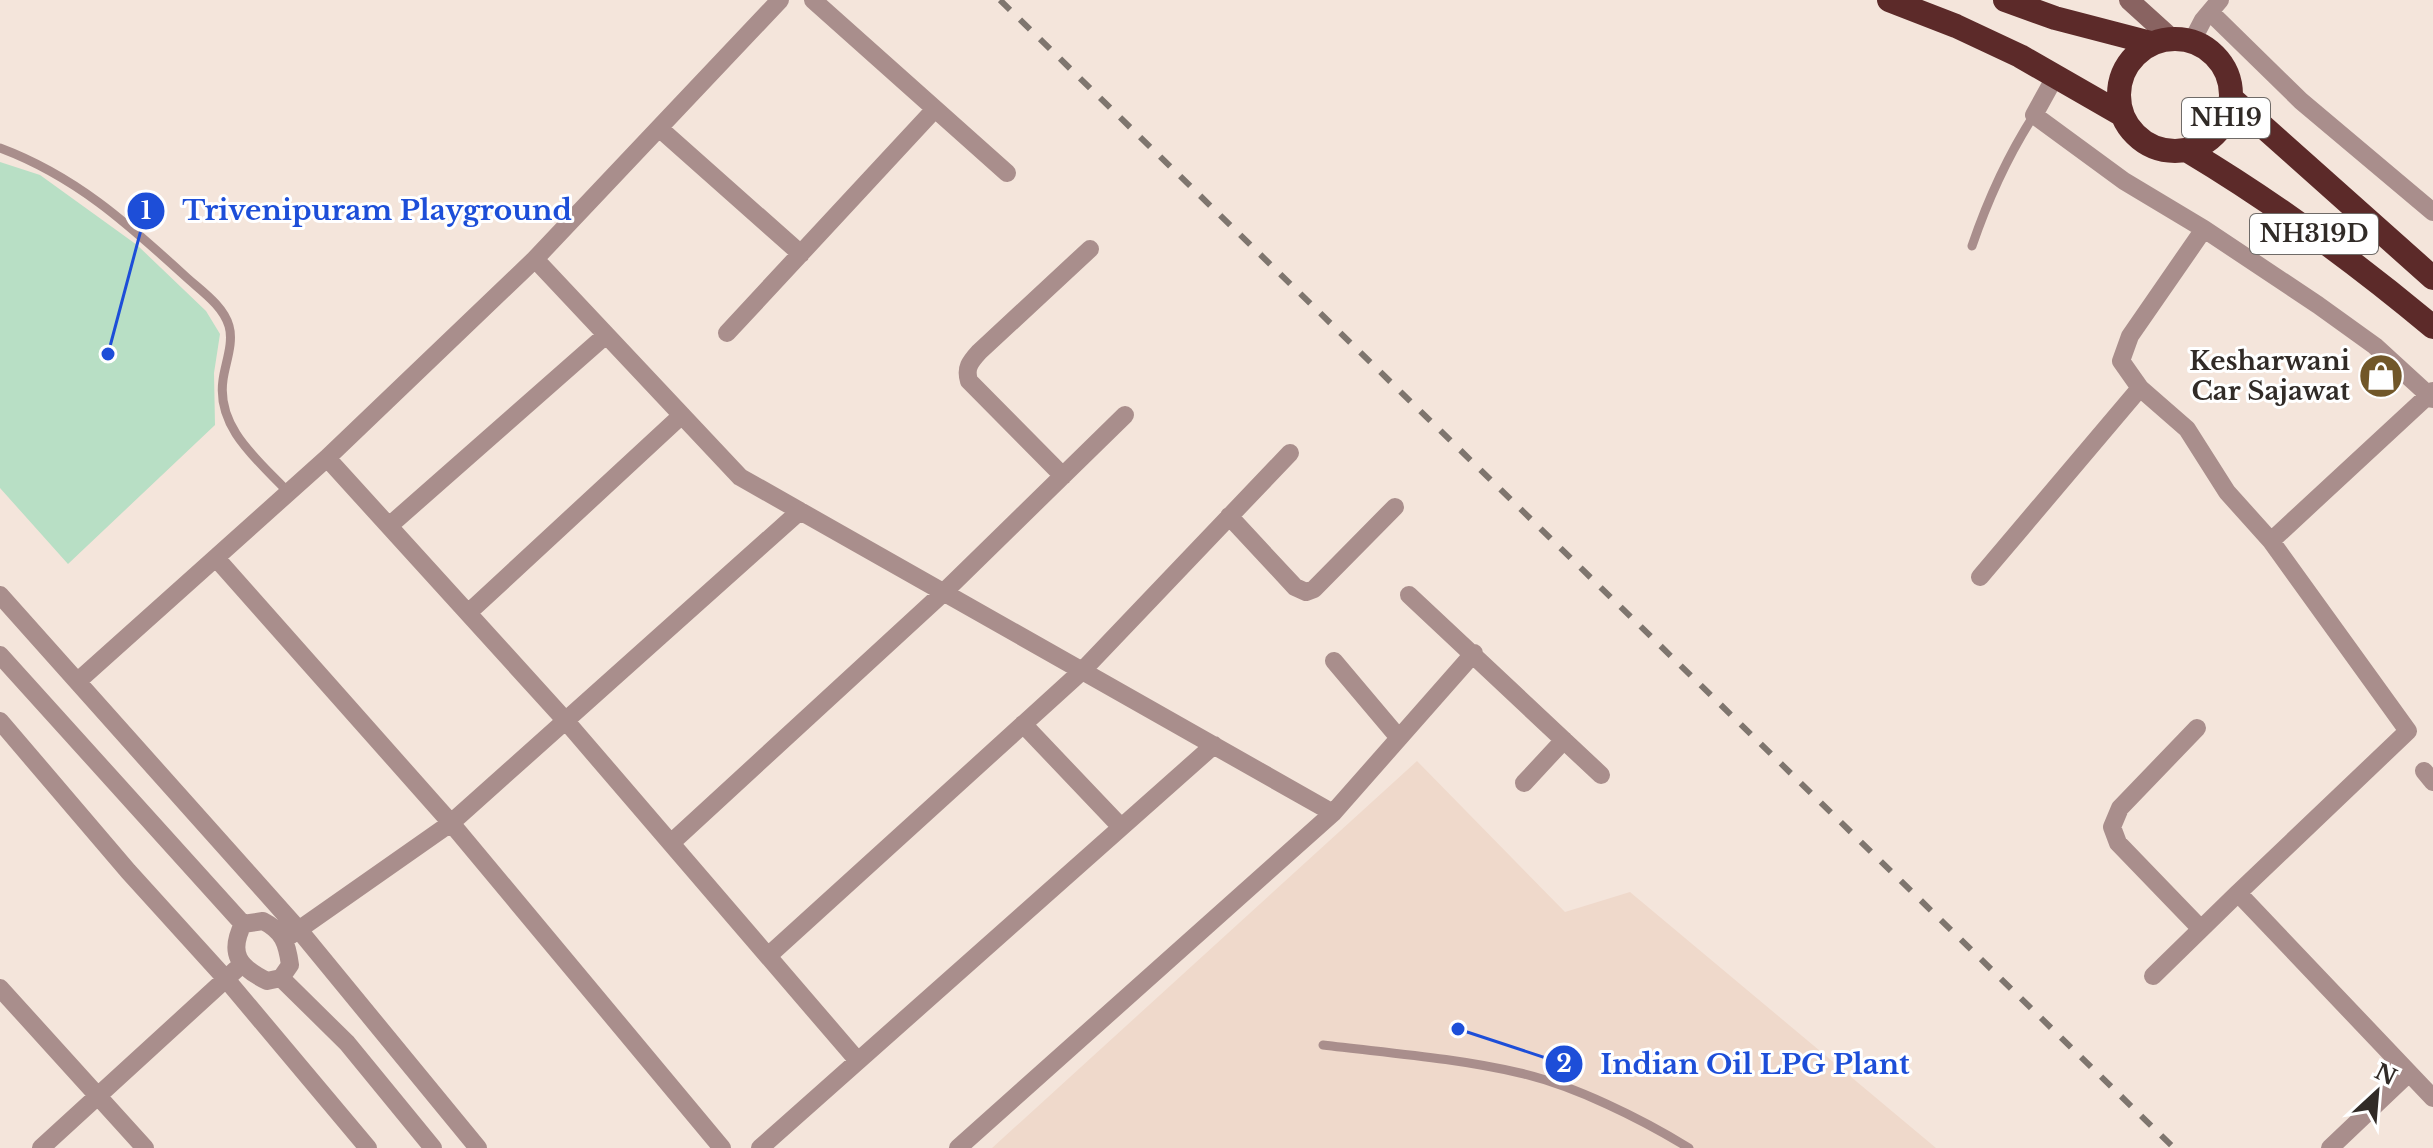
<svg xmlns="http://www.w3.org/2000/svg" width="2433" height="1148" font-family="'Libre Baskerville',serif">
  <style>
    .built { fill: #efd9cb }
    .green { fill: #b8dfc5 }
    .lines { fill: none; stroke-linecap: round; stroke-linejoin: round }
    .lane { stroke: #a98e8c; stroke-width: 9 }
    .street { stroke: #a98e8c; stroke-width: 18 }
    .secondary { stroke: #896361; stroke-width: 20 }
    .highway { stroke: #5c2a29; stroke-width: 24 }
    .rail { stroke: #7e756e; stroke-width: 6; stroke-dasharray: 14 14; stroke-linecap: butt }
    .labels { text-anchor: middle; stroke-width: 6; stroke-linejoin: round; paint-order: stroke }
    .shield { fill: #fff; stroke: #6f6b68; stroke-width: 2 }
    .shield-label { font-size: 24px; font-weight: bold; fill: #312b27 }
    .poi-label { font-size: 26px; font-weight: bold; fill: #312b27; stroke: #fff; text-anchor: end }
    .leader { fill: none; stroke: #1d4ed8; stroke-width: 3 }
    .callout-dot { fill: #1d4ed8; stroke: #fff; stroke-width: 3 }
    .mark-label { font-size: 24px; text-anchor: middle; font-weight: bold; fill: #fff }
    .callout-label { font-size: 28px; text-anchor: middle; font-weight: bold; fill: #1d4ed8; stroke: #fff; stroke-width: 6; stroke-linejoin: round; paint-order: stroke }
  </style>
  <rect width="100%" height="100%" fill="#f4e5db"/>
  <!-- built -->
  <path class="built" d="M1417,761L1565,912L1630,892L1936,1148H992Z"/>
  <!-- green -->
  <path class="green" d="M0,162L40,175L137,245L206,311L220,334L214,373L215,425L68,564L0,488Z"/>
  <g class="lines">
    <!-- lane -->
    <path class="lane" d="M0,148C75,176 127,223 185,276C200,290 223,305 229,326C234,343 225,364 223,380C216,428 259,461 288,492
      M1972,246C1988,199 2007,157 2034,115
      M1323,1045C1388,1053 1456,1058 1520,1073C1575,1086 1640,1118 1689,1148"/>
    <!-- street -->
    <path class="street" d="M813,0L1007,173
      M2210,12L2301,101L2433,212
      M2192,41L2203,20L2220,0
      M2055,77L2034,115L2124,181L2204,229L2318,305L2375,346L2433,399
      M659,128L801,254
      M2204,229L2130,336L2121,361L2140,388L2187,429L2227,492L2271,541L2408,731L2238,893L2433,1098
      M535,259L780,0
      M727,333L935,109
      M327,458L565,720L858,1061
      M1063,476L969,381C965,368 970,362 979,352L1090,249
      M1229,516L1295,587L1306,592L1314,589L1395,507
      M389,526L606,335
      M2271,541L2433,391
      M216,558L451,823L722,1148
      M1980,577L2140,388
      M0,595L299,930L478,1148
      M1409,595L1601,775
      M468,613L682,415
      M0,655L243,924
      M1334,661L1399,738
      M78,681L327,458L535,259L740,477L1333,813
      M0,721L128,871L226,979L368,1148
      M1023,724L1121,827
      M2197,728L2120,808L2112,827L2118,843L2201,929
      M2424,771L2433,782
      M1524,783L1564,740
      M671,843L944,592L1125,415
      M263,921C283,931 287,943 290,965L281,978L267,981C239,967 228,954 243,924Z
      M284,940L451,823L800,511
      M768,956L1083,670L1290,453
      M2153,976L2238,893
      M281,978L347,1043L433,1148
      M0,988L145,1148
      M41,1148L241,965
      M760,1148L1214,745
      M958,1148L1333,813L1474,653
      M2330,1148L2409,1073"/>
    <!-- secondary -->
    <path class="secondary" d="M2129,0L2172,39"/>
    <!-- highway -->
    <path class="highway" d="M1889,0L1956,26L2020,56L2121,114
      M2005,0L2055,18L2151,43
      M2119 95a56 56 0 1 1 112 0a56 56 0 1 1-112 0Z
      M2231,98L2433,278
      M2188,151C2275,203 2355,262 2433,327"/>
    <!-- rail -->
    <path class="rail" d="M1000,0L2174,1148"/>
  </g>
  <!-- icons -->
  <defs>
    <g id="shop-disc" transform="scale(2.3)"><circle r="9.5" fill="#715729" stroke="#fff"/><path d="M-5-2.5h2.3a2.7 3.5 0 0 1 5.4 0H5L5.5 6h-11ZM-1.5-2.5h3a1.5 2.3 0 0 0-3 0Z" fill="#fff"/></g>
  </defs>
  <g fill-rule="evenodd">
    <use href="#shop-disc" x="2381" y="376"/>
  </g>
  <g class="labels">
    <!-- shield labels -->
    <g class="shield">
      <rect x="2182" y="98" width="88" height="40" rx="6"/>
      <rect x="2250" y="214" width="128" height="40" rx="6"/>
    </g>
    <g class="shield-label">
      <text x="2226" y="126">NH19</text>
      <text x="2314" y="242">NH319D</text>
    </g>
    <!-- poi labels -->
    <g class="poi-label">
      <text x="2350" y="370">Kesharwani<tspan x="2350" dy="30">Car Sajawat</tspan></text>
    </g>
  </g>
  <!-- callouts -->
  <path class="leader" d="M108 354L146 211M1458 1029L1564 1064"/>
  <g class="callout-dot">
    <circle cx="108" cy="354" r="8"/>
    <circle cx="1458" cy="1029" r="8"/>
    <circle cx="146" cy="211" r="20"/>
    <circle cx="1564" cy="1064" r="20"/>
  </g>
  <g class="mark-label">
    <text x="146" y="219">1</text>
    <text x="1564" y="1072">2</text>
  </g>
  <g class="callout-label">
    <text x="377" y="220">Trivenipuram Playground</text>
    <text x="1755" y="1074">Indian Oil LPG Plant</text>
  </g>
  <!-- north arrow -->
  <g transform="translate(2377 1092) rotate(26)" stroke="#ffffff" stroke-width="6" paint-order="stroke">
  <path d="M0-6L14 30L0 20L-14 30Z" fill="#312b27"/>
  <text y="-12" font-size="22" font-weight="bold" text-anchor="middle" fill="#312b27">N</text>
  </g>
</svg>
